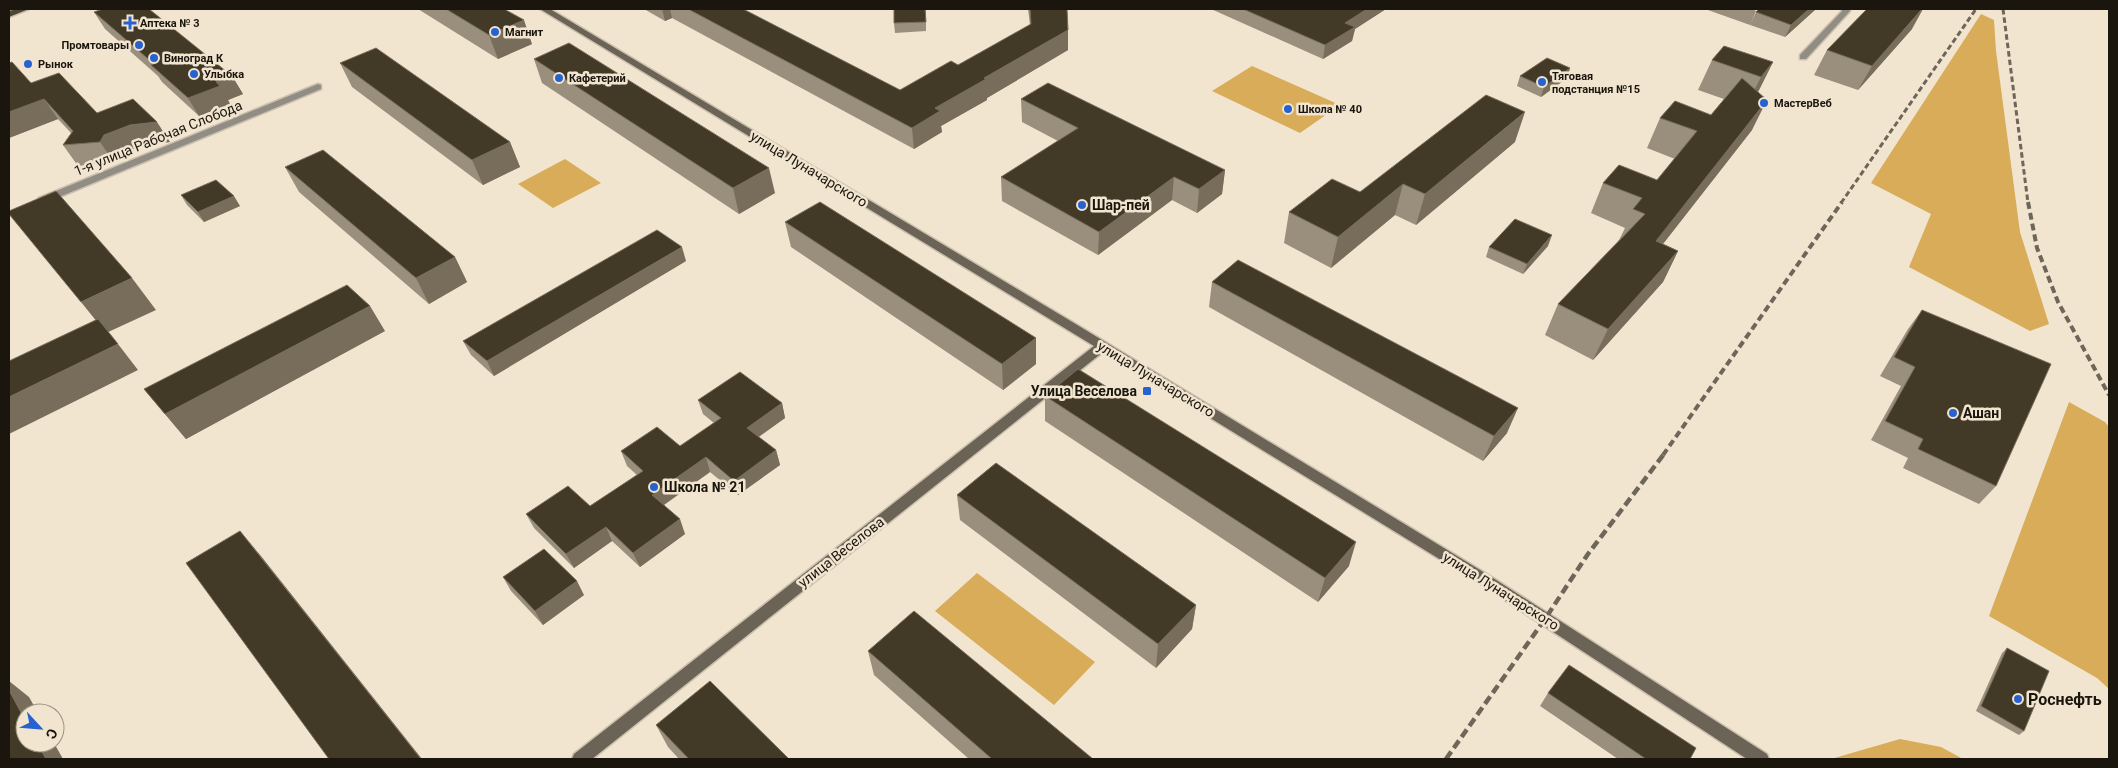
<svg xmlns="http://www.w3.org/2000/svg" width="2118" height="768" font-family="Roboto,sans-serif">
  <style>
    .green { fill: #d8ac58 }
    .lines { fill: none; stroke-linecap: round; stroke-linejoin: round }
    .street-casing { stroke: #cbc0ad; stroke-width: 3 }
    .secondary-casing { stroke: #cbc0ad; stroke-width: 3 }
    .primary-casing { stroke: #cbc0ad; stroke-width: 3 }
    .street { fill: #928d84; fill-rule: evenodd }
    .secondary { fill: #6a6356; fill-rule: evenodd }
    .primary { fill: #4e4536; fill-rule: evenodd }
    .rail-far2 { stroke: #6e6659; stroke-width: 3; stroke-dasharray: 5.5 3; stroke-linecap: butt }
    .rail-far1 { stroke: #6e6659; stroke-width: 4; stroke-dasharray: 7 4; stroke-linecap: butt }
    .rail { stroke: #6e6659; stroke-width: 4.5; stroke-dasharray: 9 4.5; stroke-linecap: butt }
    .wall { fill: #9a8f7c }
    .shaded-wall { fill: #786d5a }
    .building { fill: #433927; stroke: #786d5a }
    .poi-dot { fill: #2862cf; stroke: #f2e5d0; stroke-width: 2 }
    .labels { text-anchor: middle; stroke-width: 5; stroke-linejoin: round; paint-order: stroke }
    .far-poi-label { font-size: 11px; font-weight: bold; fill: #1a160e; stroke: #f2e5d0; text-anchor: start }
    .street-label { font-size: 14px; fill: #1a160e; stroke: #f2e5d0 }
    .poi-label { font-size: 14px; font-weight: bold; fill: #1a160e; stroke: #f2e5d0; text-anchor: start }
    .near-poi-label { font-size: 16px; font-weight: bold; fill: #1a160e; stroke: #f2e5d0; text-anchor: start }
  </style>
  <rect width="100%" height="100%" fill="#f2e5d0"/>
  <!-- green -->
  <path class="green" d="M1981,14L1994,20L1996,51L2020,232L2049,324L2030,331L1909,267L1931,214L1871,183Z
    M1252,66L1340,105L1300,133L1212,91Z
    M565,159L601,183L553,208L518,184Z
    M2069,402L2105,422L2109,427V689L2097,678L1989,616Z
    M977,573L1095,662L1054,705L935,611Z
    M1900,739L1941,747L1963,759H1831Z"/>
  <g class="lines">
    <!-- street casing -->
    <g class="street-casing">
      <path id="street" d="M1841,9H1849L1850,11L1806,59H1800V55L1842,11Z
        M318,84L321,85V89L47,202H39L38,200L39,198Z"/>
    </g>
    <!-- secondary casing -->
    <g class="secondary-casing">
      <path id="secondary" d="M540,9H550L1079,326L1490,576L1767,754L1769,759H1747L1480,584L1103,352L592,759H572L574,754L1094,346Z"/>
    </g>
    <!-- primary casing -->
    <g class="primary-casing">
      <path id="primary" d="M17,9H29L9,17V11Z"/>
    </g>
    <!-- street -->
    <use href="#street" class="street"/>
    <!-- secondary -->
    <use href="#secondary" class="secondary"/>
    <!-- primary -->
    <use href="#primary" class="primary"/>
    <!-- rail-far2 -->
    <path class="rail-far2" d="M2003,9L2028,203
      M1841,203L1976,9"/>
    <!-- rail-far1 -->
    <path class="rail-far1" d="M2028,202L2037,248L2058,302L2109,395
      M1663,455L1842,202"/>
    <!-- rail -->
    <path class="rail" d="M1446,759L1545,619L1588,554L1664,454"/>
  </g>
  <!-- wall -->
  <path class="wall" d="M418,9H504L532,44L498,59Z
    M644,9H743L900,90L958,65L1030,25L1028,9H1067L1068,50L987,98V100L941,126L942,132L914,149L672,18L665,21Z
    M894,9H926V31L895,33L894,23Z
    M1211,9H1386L1355,29L1352,41L1323,59Z
    M1705,9H1753L1756,11L1750,25Z
    M1759,9H1816L1785,37L1750,25L1756,12Z
    M94,12L232,76L243,94L228,100L230,104L199,116L162,82L158,76L105,29Z
    M1912,29L1858,90L1814,75L1827,50Z
    M534,59L775,193L739,214L542,83Z
    M1712,60L1773,62L1758,92L1752,130L1663,244L1678,251L1663,282L1593,360L1545,335L1558,304L1619,240L1625,228L1591,213L1603,183L1657,180L1675,159L1647,148L1660,118L1711,115L1724,99L1698,90Z
    M9,63L31,83L97,113L170,142L143,145L118,156L114,162L78,166L63,145L71,133L58,119L9,138Z
    M340,63L510,142L520,167L483,185L352,87Z
    M1570,68L1567,78L1541,97L1517,86L1520,76Z
    M1021,99L1225,170L1222,194L1197,213L1172,200L1098,255L1002,201L1001,177L1058,141L1022,122Z
    M1515,142L1416,225L1395,215L1331,268L1284,243L1289,212L1360,192Z
    M285,167L455,257L467,282L429,304L299,192Z
    M181,195L240,206L204,222L187,205Z
    M785,222L1036,364L1003,390L791,247Z
    M1548,246L1523,274L1486,257L1489,247Z
    M686,261L494,376L471,355L463,341Z
    M1212,282L1507,433L1483,461L1209,307Z
    M1922,310L1996,486L1979,504L1903,468L1908,458L1871,440L1901,386L1880,376L1908,329Z
    M385,331L186,439L144,389Z
    M1045,396L1349,566L1318,602L1045,421Z
    M698,400L782,403L785,418L759,437L776,450L780,465L738,495L710,472L664,505L685,534L640,567L612,541L574,568L534,528L526,514L590,506L637,475L627,466L621,451L680,446L714,423L703,414Z
    M957,495L1196,605L1192,629L1156,668L960,520Z
    M503,577L584,595L543,625L511,591Z
    M2007,648L2024,731L2019,735L1976,711L2002,653Z
    M868,651L1093,759H969L874,675Z
    M1548,693L1690,759H1618L1540,706Z
    M656,725L789,759H679L668,747Z"/>
  <!-- shaded-wall -->
  <path class="shaded-wall" d="M662,9H670L672,18L665,21Z
    M1367,9H1386L1355,29L1352,41L1323,59L1325,45L1345,23Z
    M1809,9H1816L1785,37L1791,25Z
    M1922,9H1923L1912,29L1858,90L1872,66Z
    M524,20L532,44L498,59L489,35Z
    M1068,30V50L987,98V100L941,126L942,132L914,149L912,128L935,108L984,78Z
    M1773,62L1758,92L1746,107L1761,77Z
    M1570,68L1567,78L1541,97L1544,87Z
    M232,76L243,94L228,100L230,104L199,116L188,98L216,82Z
    M44,99L58,119L9,138V112Z
    M1767,100L1752,130L1641,272L1656,241Z
    M1525,112L1515,142L1416,225L1425,194Z
    M157,122L170,142L143,145L118,156L114,162L100,142L104,135L130,125Z
    M510,142L520,167L483,185L472,160Z
    M769,168L775,193L739,214L733,188Z
    M1225,170L1222,194L1197,213L1199,189Z
    M1174,177L1172,200L1098,255L1099,232Z
    M1403,184L1395,215L1331,268L1338,237Z
    M234,196L240,206L204,222L198,212Z
    M1552,235L1548,246L1523,274L1527,264Z
    M682,247L686,261L494,376L487,361Z
    M1678,251L1663,282L1593,360L1608,329Z
    M455,257L467,282L429,304L416,278Z
    M132,278L156,310L106,333L81,302Z
    M370,306L385,331L186,439L165,414Z
    M1036,338V364L1003,390L1002,364Z
    M118,344L138,370L9,434V397Z
    M782,403L785,418L751,442L747,428Z
    M1518,408L1507,433L1483,461L1494,436Z
    M776,450L780,465L738,495L734,481Z
    M706,457L710,472L658,509L652,495Z
    M680,519L685,534L640,567L633,553Z
    M606,527L612,541L574,568L566,554Z
    M240,531L261,556L422,759H421Z
    M1356,542L1349,566L1318,602L1325,578Z
    M577,581L584,595L543,625L535,611Z
    M1196,605L1192,629L1156,668L1158,644Z
    M9,681L29,697L38,713H25V720L9,690Z
    M37,743H54L63,759H46Z"/>
  <!-- building -->
  <path class="building" d="M103,9H149L232,76L216,82L220,86L188,98L151,65L154,64L94,12Z
    M446,9H504L524,20L489,35Z
    M688,9H743L900,90L951,61L958,65L1031,24L1030,9H1067L1068,30L984,78L986,79L935,108L940,111L912,128Z
    M894,9H925L926,22L894,23Z
    M1243,9H1367L1345,23L1355,27L1325,45Z
    M1759,9H1809L1791,25L1756,12Z
    M1867,9H1922L1872,66L1827,50Z
    M569,43L769,168L733,188L534,59Z
    M1724,46L1773,62L1761,77L1712,60Z
    M376,48L510,142L472,160L340,63Z
    M1547,58L1570,68L1544,87L1520,76Z
    M12,62L31,83L59,73L97,113L133,99L157,122L130,125L104,135L100,142L63,145L73,131L44,99L9,112V63Z
    M1742,78L1767,100L1656,241L1678,251L1608,329L1558,304L1645,214L1633,209L1642,198L1603,183L1619,165L1657,180L1697,131L1660,118L1675,101L1711,115Z
    M1048,83L1225,170L1199,189L1174,177L1099,232L1001,177L1078,128L1021,99Z
    M1486,95L1525,112L1425,194L1403,184L1338,237L1289,212L1332,179L1360,192Z
    M323,150L455,257L416,278L285,167Z
    M216,180L234,196L198,212L181,195Z
    M56,191L132,278L81,302L9,214V211Z
    M820,202L1036,338L1002,364L785,222Z
    M1515,219L1552,235L1527,264L1489,247Z
    M657,230L682,247L487,361L463,341Z
    M1238,260L1518,408L1494,436L1212,282Z
    M347,285L370,306L165,414L144,389Z
    M1922,310L2051,364L1996,486L1918,449L1923,439L1885,421L1915,367L1894,357Z
    M98,319L118,344L9,397V361Z
    M1078,369L1356,542L1325,578L1045,396Z
    M740,372L782,403L747,428L776,450L734,481L706,457L652,495L680,519L633,553L606,527L566,554L526,514L568,486L590,506L643,471L621,451L657,427L680,446L721,418L698,400Z
    M996,463L1196,605L1158,644L957,495Z
    M240,531L421,759H329L186,563Z
    M544,549L577,581L535,611L503,577Z
    M914,611L1093,759H992L868,651Z
    M2007,648L2049,671L2024,731L1981,706Z
    M1569,665L1696,748L1690,759H1646L1548,693Z
    M710,681L789,759H689L656,725Z
    M9,690L25,720V743H37L46,759H9Z"/>
  <!-- markers -->
  <g class="poi-dot">
    <path d="M127.5 15.5h5v5h5v5h-5v5h-5v-5h-5v-5h5z"/>
    <circle cx="495" cy="32" r="5"/>
    <circle cx="139" cy="45" r="5"/>
    <circle cx="154" cy="58" r="5"/>
    <circle cx="28" cy="64" r="5"/>
    <circle cx="194" cy="74" r="5"/>
    <circle cx="559" cy="78" r="5"/>
    <circle cx="1542" cy="82" r="5"/>
    <circle cx="1764" cy="103" r="5"/>
    <circle cx="1288" cy="109" r="5"/>
    <circle cx="1082" cy="205" r="5"/>
    <rect x="1142" y="386" width="10" height="10" rx="2.5"/>
    <circle cx="1953" cy="413" r="5"/>
    <circle cx="654" cy="487" r="5"/>
    <circle cx="2018" cy="699" r="5"/>
  </g>
  <g class="labels">
    <!-- far-poi labels -->
    <g class="far-poi-label">
      <text x="140" y="27">Аптека № 3</text>
      <text x="505" y="36">Магнит</text>
      <text x="129" y="49" text-anchor="end">Промтовары</text>
      <text x="164" y="62">Виноград К</text>
      <text x="38" y="68">Рынок</text>
      <text x="204" y="78">Улыбка</text>
      <text x="1552" y="80">Тяговая<tspan x="1552" dy="13">подстанция №15</tspan></text>
      <text x="569" y="82">Кафетерий</text>
      <text x="1774" y="107">МастерВеб</text>
      <text x="1298" y="113">Школа № 40</text>
    </g>
    <!-- street labels -->
    <g class="street-label">
      <text transform="translate(158 138) rotate(-22)" y="5">1-я улица Рабочая Слобода</text>
      <text transform="translate(809 169) rotate(31)" y="5">улица Луначарского</text>
      <text transform="translate(1156 379) rotate(31)" y="5">улица Луначарского</text>
      <text transform="translate(841 552) rotate(-38)" y="5">улица Веселова</text>
      <text transform="translate(1501 591) rotate(32)" y="5">улица Луначарского</text>
    </g>
    <!-- poi labels -->
    <g class="poi-label">
      <text x="1092" y="210">Шар-пей</text>
      <text x="1137" y="396" text-anchor="end">Улица Веселова</text>
      <text x="1963" y="418">Ашан</text>
      <text x="664" y="492">Школа № 21</text>
    </g>
    <!-- near-poi labels -->
    <g class="near-poi-label">
      <text x="2028" y="705">Роснефть</text>
    </g>
  </g>
  <!-- border -->
  <rect width="2118" height="768" fill="none" stroke="#1a160e" stroke-width="20"/>
  <!-- north arrow -->
  <g transform="translate(40 728) rotate(116)"><circle r="24" fill="#f2e5d0" stroke="#9c9282"/>
  <path d="M0-4L9 19L0 12L-9 19Z" fill="#2862cf"/>
  <text y="-8" font-size="14" font-weight="bold" text-anchor="middle" fill="#1a160e">С</text>
  </g>
</svg>
